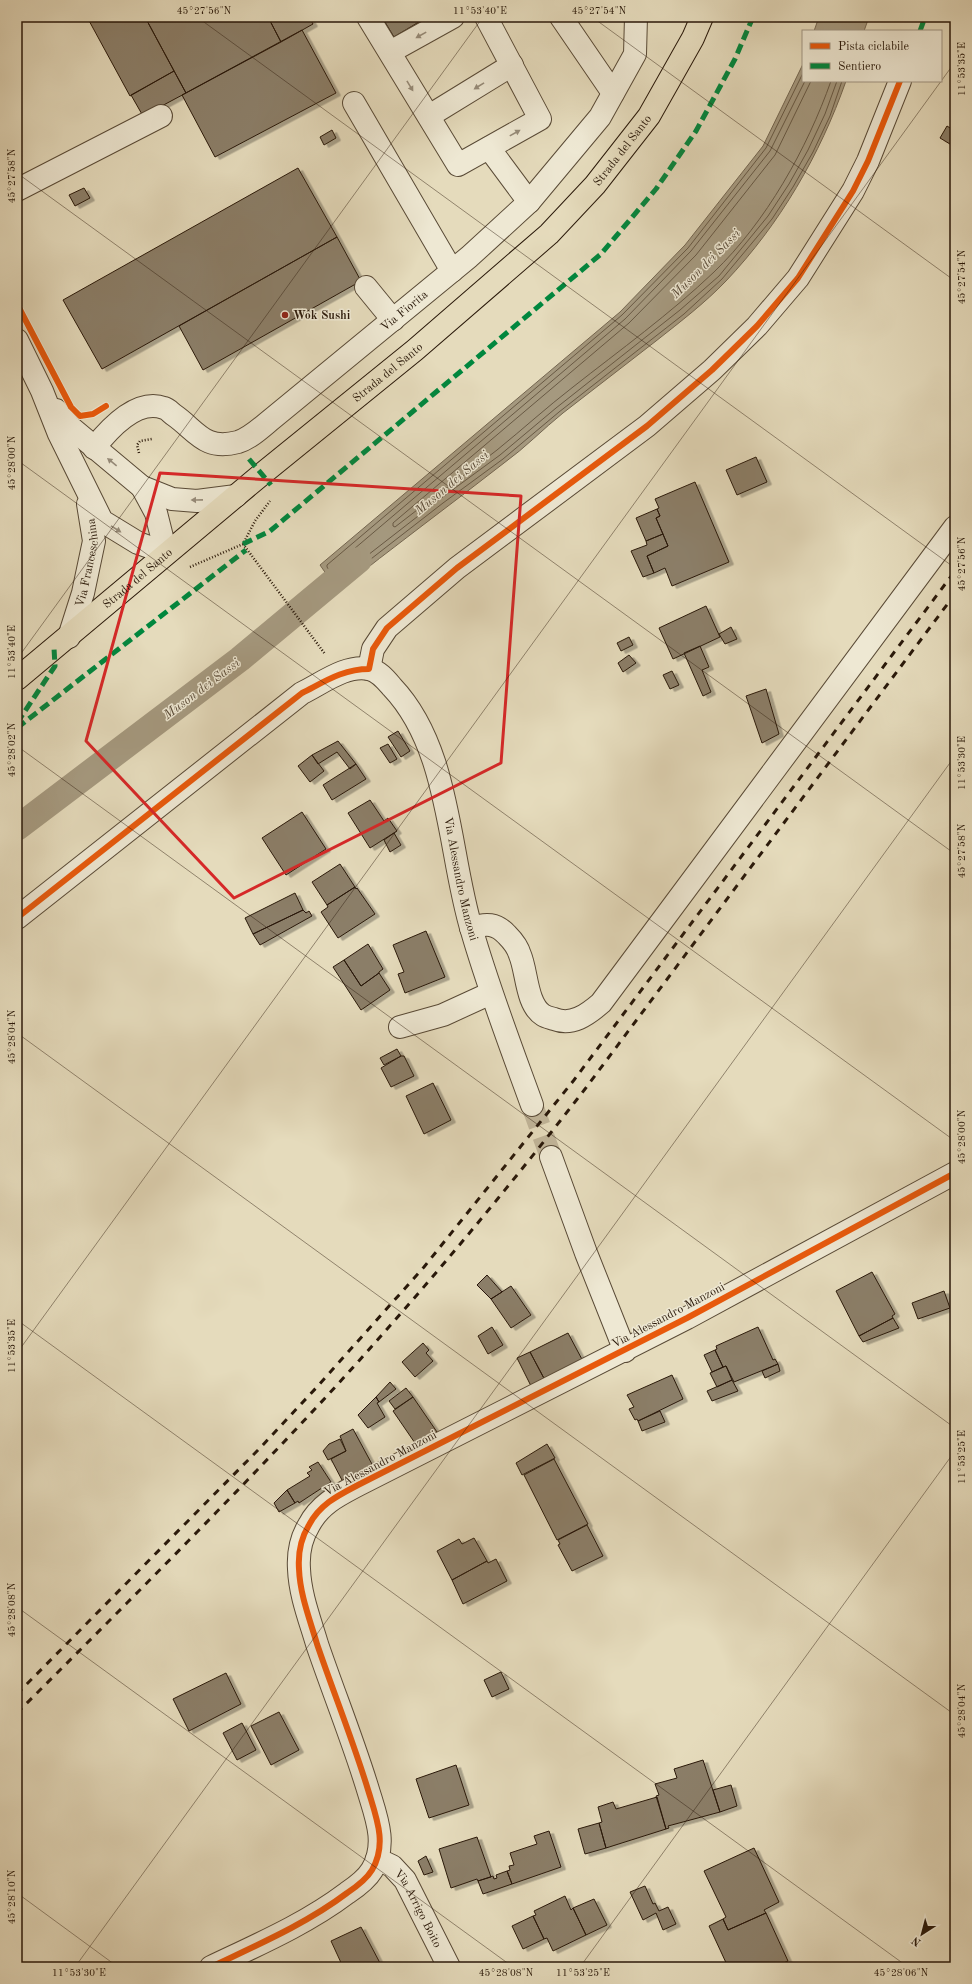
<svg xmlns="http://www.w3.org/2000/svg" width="972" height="1984" font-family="'Old Standard TT',serif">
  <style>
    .water { fill: #a5997f; stroke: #746650 }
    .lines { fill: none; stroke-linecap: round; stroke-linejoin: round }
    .shore { stroke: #685944; stroke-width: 1 }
    .canal { stroke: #a5997f; stroke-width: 26 }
    .building { fill: #8b7e67; stroke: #2a190a; filter: url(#shadow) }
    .minor-tunnel { stroke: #c0b498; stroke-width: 22; stroke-dasharray: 22 11; stroke-linecap: butt }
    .minor-casing { stroke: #594a36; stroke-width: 24 }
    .major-casing { stroke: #2a190a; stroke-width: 24 }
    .path { stroke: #2a190a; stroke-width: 2.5; stroke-dasharray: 1 2; stroke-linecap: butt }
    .minor { stroke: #eee8d3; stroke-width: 22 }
    .major { stroke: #e5dbbc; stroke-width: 22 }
    .rail { stroke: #2a190a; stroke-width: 3; stroke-dasharray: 7 7; stroke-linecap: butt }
    .quiet { stroke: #00873e; stroke-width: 5; stroke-dasharray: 10 5; stroke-linecap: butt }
    .cycleway-casing { stroke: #eee8d3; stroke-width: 8 }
    .cycleway { stroke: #e8590c; stroke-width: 6 }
    .oneway { fill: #968b79 }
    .marked { fill: none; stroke: #d62828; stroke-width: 3; stroke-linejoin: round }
    .ticks { fill: none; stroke: #2a190a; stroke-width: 1; stroke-opacity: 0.45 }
    .poi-dot { fill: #8f2418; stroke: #eee8d3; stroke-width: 1.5 }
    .labels { text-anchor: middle; stroke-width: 3; stroke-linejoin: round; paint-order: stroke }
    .street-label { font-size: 12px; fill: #2a190a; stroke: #eee8d3 }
    .poi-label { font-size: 12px; font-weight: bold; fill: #2a190a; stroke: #eee8d3; text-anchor: start }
    .water-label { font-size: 13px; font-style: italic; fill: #5b4c39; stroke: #eee8d3 }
    .neatline { fill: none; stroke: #2a190a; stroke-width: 1.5 }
    .ticks-label { font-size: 10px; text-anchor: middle; fill: #2a190a }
  </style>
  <defs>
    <filter id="shadow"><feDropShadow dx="4.5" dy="2.5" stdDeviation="0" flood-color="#0004"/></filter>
  </defs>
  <rect width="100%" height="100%" fill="#e5dbbc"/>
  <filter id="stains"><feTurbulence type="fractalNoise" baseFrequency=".005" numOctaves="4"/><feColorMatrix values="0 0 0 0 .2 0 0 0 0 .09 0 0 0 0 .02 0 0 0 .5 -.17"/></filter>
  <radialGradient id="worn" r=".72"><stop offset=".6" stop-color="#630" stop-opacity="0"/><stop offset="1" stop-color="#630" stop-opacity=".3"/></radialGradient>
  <!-- water -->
  <path class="water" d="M819,17H869L864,31H814Z
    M803,64V81H846C820,155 780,224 726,281C705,303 680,322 656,341C625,365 594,389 563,413C543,429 525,448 504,463C449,506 393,547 338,591L320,565L620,312L685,245L763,146Z"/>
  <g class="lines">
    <!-- shore -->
    <path class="shore" d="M803,73L766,148L688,248L622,315L327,565V567L338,583H340L443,503L503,459L559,412L684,314L722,279L772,219L793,187L813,152L830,116L842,81
      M805,81L770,151L691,251L625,319L334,566L333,568L339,576H341L440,499L500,455L556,408L680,310L719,276L768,216L789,184L808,150L825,114L837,81
      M811,81L775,155L696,255L629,323L393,523V526L395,527C429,500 464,476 497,450C523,429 547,407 573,387C620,350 670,314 714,272C766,222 807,149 831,81"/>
    <!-- canal -->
    <path class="canal" d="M17,828L240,659L359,560"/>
  </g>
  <!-- building -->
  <path class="building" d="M87,17H145L174,71L130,96Z
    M145,17H268L281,42L186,93Z
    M268,17H309L313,24L281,42Z
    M382,17H427L394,37Z
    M302,30L336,93L215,157L182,95Z
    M174,71L186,93L143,116L131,95Z
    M947,126L955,131V147L940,138Z
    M332,130L336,138L324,145L320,137Z
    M298,168L337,237L102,369L63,300Z
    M84,188L90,198L75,206L69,195Z
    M337,237L361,281L203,370L179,326Z
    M756,457L767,482L737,495L726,470Z
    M695,482L729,562L672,586L665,568L654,573L647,556L668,546L656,518L660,516L657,509L659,508L655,499Z
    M657,509L660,516L656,518L663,534L646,541L636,518Z
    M663,534L668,546L647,556L654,573L643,577L631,551L647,545L646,541Z
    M706,606L720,637L673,659L659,628Z
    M731,627L737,639L725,644L719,634Z
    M629,637L633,645L621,651L617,643Z
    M700,646L709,667L702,670L711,692L703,696L684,653Z
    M629,655L636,663L623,672L618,663Z
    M672,671L679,685L670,689L663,675Z
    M766,689L779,734L762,743L746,696Z
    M398,731L410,751L401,757L388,737Z
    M338,741L356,764L350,769L337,752L318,764L312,755Z
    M388,744L397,759L390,763L380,748Z
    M312,755L324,771L310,782L298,766Z
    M356,764L366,779L332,800L323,785Z
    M370,800L384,821L388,818L397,831L370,848L348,813Z
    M302,812L326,849L286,875L262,838Z
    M394,833L401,845L390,852L384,840Z
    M340,864L355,887L327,905L312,882Z
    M355,887L356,889L357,888L375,914L338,938L321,912L328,907L327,905Z
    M295,893L303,910L253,934L245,918Z
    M303,910L306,913L309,911L312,916L260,945L253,934Z
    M426,931L445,977L405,993L398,974L404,972L393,945Z
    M368,944L383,969L379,972V973L361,986L344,960Z
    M344,960L361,986L379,973L390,990L361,1010L333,967Z
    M397,1049L401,1056L384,1065L380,1058Z
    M401,1056H404L414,1076L391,1087L381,1068Z
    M433,1083L451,1120L424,1134L406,1096Z
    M872,1272L895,1314L892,1316L893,1318L859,1336L836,1291Z
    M487,1275L502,1292L491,1299L477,1285Z
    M511,1286L531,1315L511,1328L491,1299Z
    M944,1291L950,1308L918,1319L912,1303Z
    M893,1318L899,1328L863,1342L859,1336Z
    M492,1327L503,1345L488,1354L478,1336Z
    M758,1327L773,1360L775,1359L778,1364L734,1382L726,1366L723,1367L715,1350L717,1349L716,1346Z
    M568,1333L585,1365L547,1384L530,1352Z
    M423,1343L429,1350L426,1353L433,1361L415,1377L402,1362Z
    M715,1350L723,1367L712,1372L704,1355Z
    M530,1352L547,1384L534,1392L517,1358Z
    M778,1364L780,1371L765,1378L762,1371Z
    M726,1366L732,1380L717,1387L710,1373Z
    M672,1375L683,1399L638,1421L637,1419L635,1420L629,1409L634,1407L627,1395Z
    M732,1380L738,1391L712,1401L707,1391Z
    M390,1382L396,1389L379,1402L376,1397Z
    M406,1388L413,1397L395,1409L389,1401Z
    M376,1397L379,1402L377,1403L385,1417L368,1428L358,1415Z
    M413,1397L437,1432L417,1446L393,1411Z
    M660,1411L665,1422L642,1431L638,1421Z
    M353,1429L373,1466L343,1482L331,1459L346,1451L340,1436Z
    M340,1439L346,1451L328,1460L323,1451L329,1444Z
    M547,1444L555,1458L522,1475L516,1463Z
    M554,1459L588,1524L557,1540L524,1475Z
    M318,1462L331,1482L299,1503L298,1501L295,1503L287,1490L310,1476L307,1473L312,1470L309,1467Z
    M287,1490L295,1503L279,1512L274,1503Z
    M587,1525L603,1556L572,1571L558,1545L560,1544L558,1540Z
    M474,1538L487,1561L452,1580L437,1551L459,1539L462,1544Z
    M496,1559L507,1581L463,1604L452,1580L487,1561L488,1563Z
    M501,1672L509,1689L492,1697L484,1680Z
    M226,1673L241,1704L189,1731L173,1699Z
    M279,1712L299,1750L271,1765L251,1726Z
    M242,1723L256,1750L237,1760L223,1733Z
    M703,1760L720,1812L668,1826L669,1828L666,1829L656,1796L659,1795L655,1784L677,1778L674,1769Z
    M456,1765L469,1805L429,1818L416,1779Z
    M731,1785L737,1806L720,1812L713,1790Z
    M657,1797L666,1829L606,1848L599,1823L602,1822L598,1807L613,1802L616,1809Z
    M599,1823L606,1848L585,1854L578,1829Z
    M549,1831L561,1867L512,1884L507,1871L510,1870L509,1866L514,1865L510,1853L537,1844L534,1836Z
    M477,1837L491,1877L478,1881L477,1879L451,1888L439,1849Z
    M754,1848L779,1902L764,1910L766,1913L728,1930L723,1919L726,1917L704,1871Z
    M426,1856L433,1872L424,1875L418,1861Z
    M507,1871L512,1884L483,1894L478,1881L493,1876L494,1879L497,1878L496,1875Z
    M645,1886L653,1904L655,1903L659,1911L668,1907L676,1924L663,1930L656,1913L643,1920L630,1892Z
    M565,1896L571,1910L573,1908L586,1935L553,1951L547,1938L544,1939L533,1916L536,1915L534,1911Z
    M594,1899L607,1925L586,1935L573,1908Z
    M766,1913L788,1961L774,1967H728L709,1926L723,1919L728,1930Z
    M533,1916L544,1939L523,1949L512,1926Z
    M361,1927L380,1963L371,1967H343L331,1941Z"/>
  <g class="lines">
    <!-- minor-tunnel -->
    <path class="minor-tunnel" d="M532,1105L551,1157"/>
    <!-- minor casing -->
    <g class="minor-casing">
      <g id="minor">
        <path d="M368,17L458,165L540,119L486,17"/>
        <path d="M561,17L613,93"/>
        <path d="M390,52L453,17"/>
        <path d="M354,103L452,271"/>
        <path d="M429,116L512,65"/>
        <path d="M489,148L529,202"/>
        <path d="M17,190L161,116"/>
        <path d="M366,287L393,320"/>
        <path d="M17,340L42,391L59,434L102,521L138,543L166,553"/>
        <path d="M56,410L69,426L142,487L172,499L197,501L236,496"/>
        <path id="s1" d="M94,448C109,429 137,398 164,408C168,409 171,413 174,415C197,431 204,451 238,442C251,438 263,426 273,418L469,257L529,202L600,117L635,54L636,17"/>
        <path d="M142,487L156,513L166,553"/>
        <path id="s2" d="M69,637L83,593L94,541L88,504"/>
        <path d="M369,669L373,649L387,628L457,568L647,426L712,370L757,326L798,278L853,191L868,161L900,81"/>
        <path id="s3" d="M17,918L302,693C321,684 346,664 369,669C379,671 386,680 392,687C451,749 448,853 472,931C489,990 511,1047 532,1105"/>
        <path d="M471,928C486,923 496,923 507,935C512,940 518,948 520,955C527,971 526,1004 543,1015C546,1017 551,1018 554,1019C572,1026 587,1015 601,1003L955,527"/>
        <path d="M400,1027L443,1015L491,993"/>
        <path d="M551,1157L586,1253L625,1351"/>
        <path id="s4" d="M377,1859L392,1866L405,1880L449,1967"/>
        <path d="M211,1967C257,1945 306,1924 347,1893C356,1887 366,1880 372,1870C387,1845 377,1819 369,1793C354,1743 334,1694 317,1644C310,1620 300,1595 299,1569C298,1554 301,1538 309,1525C320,1504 339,1495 358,1485L687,1318L955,1173"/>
      </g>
    </g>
    <!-- major casing -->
    <g class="major-casing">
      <g id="major">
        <path id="s5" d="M17,679L262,474L415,350L549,234L595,185L649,116L693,38L702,17"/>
      </g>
    </g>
    <!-- path -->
    <path class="path" d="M139,453L137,445L140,441L152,439
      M243,544L325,654
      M190,567L243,544L255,521L270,501"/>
    <!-- minor -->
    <use href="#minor" class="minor"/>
    <!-- major -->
    <use href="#major" class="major"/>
    <!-- rail -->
    <path class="rail" d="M17,1694L260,1448L316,1388L424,1267L574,1080L955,571
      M17,1713C121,1609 226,1505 326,1397C417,1298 503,1195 585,1089L955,594"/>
    <!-- quiet -->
    <path class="quiet" d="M920,31L925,17
      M249,459L271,485
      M243,544L270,531L601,254L656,189L696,131L735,59L753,17
      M17,723L55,666L54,648
      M17,728L246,550"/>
    <!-- cycleway casing -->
    <g class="cycleway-casing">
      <path id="cycleway" d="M17,304L71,407L80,416L93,414L106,406
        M17,918L302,693C324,682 343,669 369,669L373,649L387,628L457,568L647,426L712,370L757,326L798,278L853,191L868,161L900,81
        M211,1967C257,1945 306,1924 347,1893C356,1887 366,1880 372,1870C387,1845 377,1819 369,1793C354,1743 334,1694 317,1644C310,1620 300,1595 299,1569C298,1554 301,1538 309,1525C320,1504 339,1495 358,1485L687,1318L955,1173"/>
    </g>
    <!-- cycleway -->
    <use href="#cycleway" class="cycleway"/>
  </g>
  <!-- one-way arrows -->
  <defs><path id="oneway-solid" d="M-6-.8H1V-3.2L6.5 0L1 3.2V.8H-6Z"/></defs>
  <g class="oneway">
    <use href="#oneway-solid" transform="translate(421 35) rotate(151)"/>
    <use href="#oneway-solid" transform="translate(410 86) rotate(59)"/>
    <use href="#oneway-solid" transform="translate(479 86) rotate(148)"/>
    <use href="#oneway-solid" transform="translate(515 133) rotate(-29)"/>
    <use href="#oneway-solid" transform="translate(112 462) rotate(-141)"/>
    <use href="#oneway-solid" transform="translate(197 500) rotate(179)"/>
    <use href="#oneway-solid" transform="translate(116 529) rotate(32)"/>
  </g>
  <!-- marked area -->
  <path class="marked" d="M160,473L521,496L501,763L234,898L86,741Z"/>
  <!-- ticks -->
  <path class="ticks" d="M197,17L955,568M592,17L955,281M17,173L955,854M17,460L955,1141M17,659L483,17M17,746L955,1428M17,1033L955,1715M17,1320L908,1967M17,1353L955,62M17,1607L513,1967M17,1893L118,1967M75,1967L955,756M580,1967L955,1451"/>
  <!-- markers -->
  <circle class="poi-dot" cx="285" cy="315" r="4"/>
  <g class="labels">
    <!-- street labels -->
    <g class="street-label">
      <text dy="4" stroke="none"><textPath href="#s5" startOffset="805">Strada del Santo</textPath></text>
      <text dy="4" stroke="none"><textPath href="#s1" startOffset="384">Via Fiorita</textPath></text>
      <text dy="4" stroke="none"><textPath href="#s5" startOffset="481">Strada del Santo</textPath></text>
      <text dy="4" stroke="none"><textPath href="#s2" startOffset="77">Via Franceschina</textPath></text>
      <text dy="4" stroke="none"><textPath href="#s5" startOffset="157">Strada del Santo</textPath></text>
      <text dy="4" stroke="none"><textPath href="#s3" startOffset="672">Via Alessandro Manzoni</textPath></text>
      <text transform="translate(668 1315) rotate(-28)" y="4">Via Alessandro Manzoni</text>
      <text transform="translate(380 1463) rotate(-28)" y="4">Via Alessandro Manzoni</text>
      <text dy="4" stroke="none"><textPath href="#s4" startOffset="67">Via Arrigo Boito</textPath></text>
    </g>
    <!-- poi labels -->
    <g class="poi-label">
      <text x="293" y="319">Wok Sushi</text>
    </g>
    <!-- water labels -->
    <g class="water-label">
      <text transform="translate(705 263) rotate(-45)" y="5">Muson dei Sassi</text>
      <text transform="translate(451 482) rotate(-40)" y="5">Muson dei Sassi</text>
      <text transform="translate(201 688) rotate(-37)" y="5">Muson dei Sassi</text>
    </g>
  </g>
  <!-- margin -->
  <rect width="972" height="1984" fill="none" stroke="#e5dbbc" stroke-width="44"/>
  <!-- legend -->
  <rect x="802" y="30" width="140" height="52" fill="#eee8d3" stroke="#a09583"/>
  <rect x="810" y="43" width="20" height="6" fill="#e8590c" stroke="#a09583"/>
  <text x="838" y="50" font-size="12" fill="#2a190a">Pista ciclabile</text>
  <rect x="810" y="63" width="20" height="6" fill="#00873e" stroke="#a09583"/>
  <text x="838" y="70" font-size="12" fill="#2a190a">Sentiero</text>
  <!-- north arrow -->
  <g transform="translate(922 1934) rotate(216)" stroke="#eee8d3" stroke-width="3" paint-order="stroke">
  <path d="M0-3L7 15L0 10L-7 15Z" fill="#2a190a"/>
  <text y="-6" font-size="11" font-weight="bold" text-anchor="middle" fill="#2a190a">N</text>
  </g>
  <rect x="22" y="22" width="928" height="1940" class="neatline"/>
  <g class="ticks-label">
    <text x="204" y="14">45°27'56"N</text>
    <text x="480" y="14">11°53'40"E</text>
    <text x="599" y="14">45°27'54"N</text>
    <text transform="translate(961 69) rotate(-90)" y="4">11°53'35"E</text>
    <text transform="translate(11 176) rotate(-90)" y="4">45°27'58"N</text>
    <text transform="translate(961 277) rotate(-90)" y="4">45°27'54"N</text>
    <text transform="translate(11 463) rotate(-90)" y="4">45°28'00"N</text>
    <text transform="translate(961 564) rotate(-90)" y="4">45°27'56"N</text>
    <text transform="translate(11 652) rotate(-90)" y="4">11°53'40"E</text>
    <text transform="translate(11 750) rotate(-90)" y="4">45°28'02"N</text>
    <text transform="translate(961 763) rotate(-90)" y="4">11°53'30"E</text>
    <text transform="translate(961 851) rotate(-90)" y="4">45°27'58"N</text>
    <text transform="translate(11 1037) rotate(-90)" y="4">45°28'04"N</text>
    <text transform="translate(961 1137) rotate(-90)" y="4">45°28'00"N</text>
    <text transform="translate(11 1346) rotate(-90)" y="4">11°53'35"E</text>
    <text transform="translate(961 1457) rotate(-90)" y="4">11°53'25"E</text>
    <text transform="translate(11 1610) rotate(-90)" y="4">45°28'08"N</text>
    <text transform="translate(961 1711) rotate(-90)" y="4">45°28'04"N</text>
    <text transform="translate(11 1897) rotate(-90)" y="4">45°28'10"N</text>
    <text x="79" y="1976">11°53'30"E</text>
    <text x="506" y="1976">45°28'08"N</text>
    <text x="583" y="1976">11°53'25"E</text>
    <text x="901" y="1976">45°28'06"N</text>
  </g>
  <rect width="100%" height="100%" filter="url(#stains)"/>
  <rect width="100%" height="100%" fill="url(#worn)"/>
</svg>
